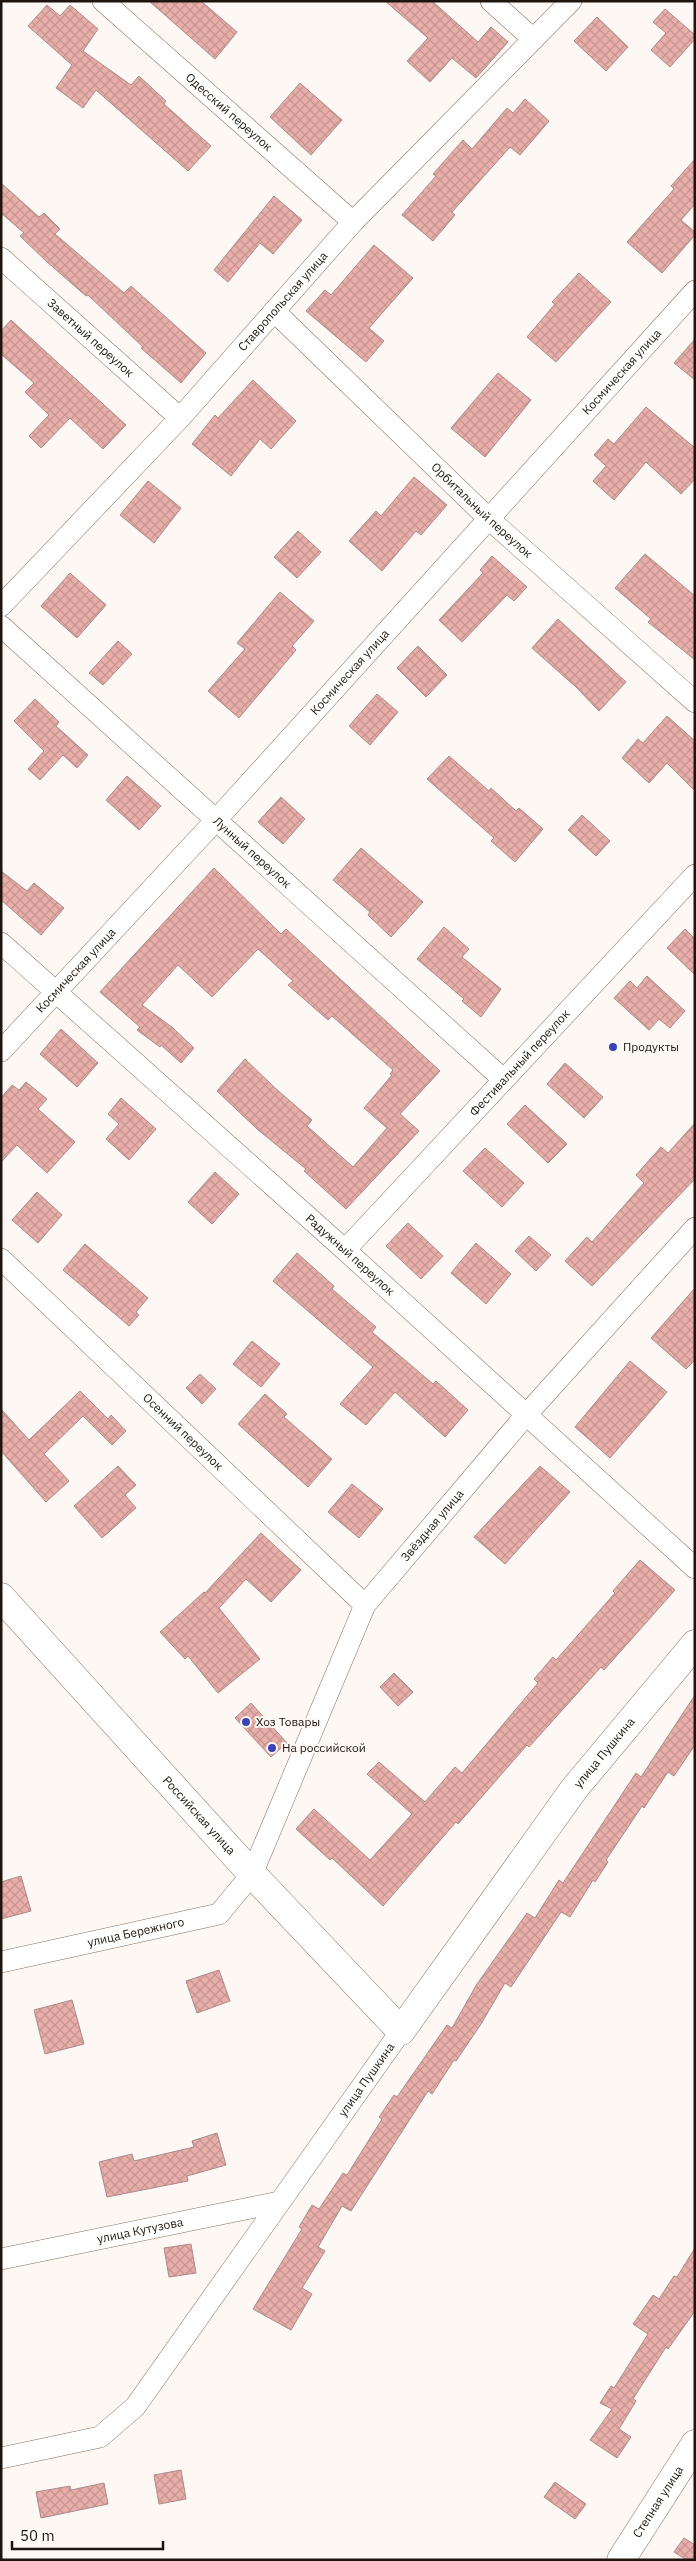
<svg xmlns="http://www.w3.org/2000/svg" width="696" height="2561" font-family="'IBM Plex Sans',sans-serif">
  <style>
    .building { fill: url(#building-cross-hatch); stroke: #aa8b89 }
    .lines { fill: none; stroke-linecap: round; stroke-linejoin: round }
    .minor-casing { stroke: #877160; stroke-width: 22 }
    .tertiary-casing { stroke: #877160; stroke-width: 29 }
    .minor { stroke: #fff; stroke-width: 21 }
    .tertiary { stroke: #fff; stroke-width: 28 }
    .poi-dot { fill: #3a43b7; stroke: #fdf8f4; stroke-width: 2 }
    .labels { text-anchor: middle; stroke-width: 4; stroke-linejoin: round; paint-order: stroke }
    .street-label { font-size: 12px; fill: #1e150e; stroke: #fdf8f4 }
    .poi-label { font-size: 12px; fill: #1e150e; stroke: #fdf8f4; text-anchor: start }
  </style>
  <defs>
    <pattern id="building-cross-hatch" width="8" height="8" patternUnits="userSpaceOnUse" patternTransform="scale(1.25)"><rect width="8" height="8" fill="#e8aeaa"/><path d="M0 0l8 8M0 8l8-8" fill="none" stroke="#c79591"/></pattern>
  </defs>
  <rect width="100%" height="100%" fill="#fdf8f4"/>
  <!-- building -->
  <path class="building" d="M149,1H201L237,32L215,59Z
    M385,1H432L478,42L491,27L508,42L476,78L452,58L430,82L407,61L428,38Z
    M47,5L60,16L70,5L98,29L83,51L131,85L139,76L166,101L164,104L211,146L188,171L96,90L83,108L56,88L72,65L28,26Z
    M665,9L695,35V39L670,67L651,50L666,33L653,22Z
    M597,17L628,47L606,71L574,41Z
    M300,83L342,120L311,155L270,117Z
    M525,99L549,121L520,155L510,147L452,212L455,215L433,241L402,215L436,176L433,174L463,140L472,149L507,108L513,113Z
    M695,159V204L681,220L695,232V235L662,273L627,242L674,189L671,186Z
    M1,183L39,217L44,213L60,229L55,234L124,293L131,286L206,353L181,383L141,348L143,347L88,295L86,296L46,261L20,236L24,233L1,213Z
    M274,196L302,220L273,254L260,243L228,282L214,270Z
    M374,245L413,278L369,328L384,341L366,362L306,311L325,290L331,295Z
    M579,273L611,302L556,362L527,337L555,304L552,302Z
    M11,320L126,425L103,449L70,418L41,448L29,436L49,415L25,392L34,383L1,354V331Z
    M695,339V380L674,363Z
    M498,373L531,400L485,457L451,428Z
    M253,380L296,421L271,449L260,439L231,476L192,444L215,415L218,418Z
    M646,407L695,448V479L681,494L646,462L614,500L593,481L606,466L594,455L608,439L614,444Z
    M414,477L447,505L421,535L416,531L382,571L349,541L376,511L381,516Z
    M148,481L181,508L154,543L120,515Z
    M298,531L321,552L297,578L274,557Z
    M645,554L695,596V660L648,622L651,619L615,588Z
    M492,556L527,587L514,601L507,595L462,642L439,620L483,573L480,570Z
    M70,573L106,605L77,638L41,606Z
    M280,592L314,621L292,646L296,650L239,718L208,691L245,649L237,643Z
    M558,619L626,682L599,711L576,687L532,648Z
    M118,641L132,654L103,685L89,673Z
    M418,646L447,675L426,697L397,668Z
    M377,694L398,712L370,745L349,726Z
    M35,699L59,722L56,726L88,755L77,768L63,755L40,780L28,769L44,751L14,721Z
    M667,716L695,741V791L667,763L649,783L622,758L638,739L643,743Z
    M449,756L489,791L491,788L516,811L519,808L543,829L515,862L491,841L494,838L427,779Z
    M127,776L161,806L139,830L106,800Z
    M281,797L305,819L283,844L258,822Z
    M582,815L610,841L596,856L568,830Z
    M361,848L423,902L391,937L368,915L370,912L333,880Z
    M214,868L281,934L286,929L440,1071L400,1114L419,1131L346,1209L304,1171L306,1169L257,1129L217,1091L245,1059L275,1088L312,1120L307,1126L353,1167L387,1128L364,1108L392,1075L390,1074L393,1070L332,1016L328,1020L288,985L293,981L258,949L212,997L178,965L142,1005L173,1028L194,1048L181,1063L161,1045L160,1047L137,1030L140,1027L100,992Z
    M1,871L27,891L34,883L64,908L41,935L1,900Z
    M444,927L469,949L462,957L501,989L481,1017L462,1001L464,999L417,959Z
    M685,929L695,939V975L667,948Z
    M647,976L685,1011L670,1028L659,1019L649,1030L614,998L630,981L637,988Z
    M61,1029L98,1063L77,1087L40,1054Z
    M565,1063L603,1097L584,1118L547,1084Z
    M26,1082L47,1099L38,1109L75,1142L47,1173L17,1145L1,1162V1098L12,1085L19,1090Z
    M121,1098L156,1129L129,1160L106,1139L119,1124L108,1114Z
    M525,1105L567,1144L548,1163L507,1124Z
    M695,1123V1179L592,1286L565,1261L587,1237L592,1242L644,1183L636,1175L661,1147L668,1153Z
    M485,1148L524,1183L502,1207L463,1171Z
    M215,1172L239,1194L212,1224L188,1202Z
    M37,1192L62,1215L38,1243L12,1220Z
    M408,1223L443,1256L421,1279L386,1246Z
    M529,1236L551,1255L536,1271L515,1251Z
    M476,1243L511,1274L486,1304L451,1273Z
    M85,1244L148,1298L136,1312L139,1315L129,1326L63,1270Z
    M297,1253L334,1286L332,1289L376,1327L372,1332L433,1384L436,1381L468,1410L445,1437L395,1392L366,1425L340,1404L373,1367L273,1281Z
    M695,1288V1360L686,1369L651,1338Z
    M252,1341L280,1364L261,1387L233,1364Z
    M630,1361L667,1392L610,1458L575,1427Z
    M200,1374L216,1389L202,1404L186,1388Z
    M80,1391L108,1419L111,1415L126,1431L112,1445L83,1416L44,1454L69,1481L46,1502L1,1451V1409L29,1440Z
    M265,1394L287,1414L284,1417L332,1459L308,1487L238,1424Z
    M118,1466L136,1485L125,1495L136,1508L102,1538L74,1506Z
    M540,1466L570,1492L505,1564L474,1537Z
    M352,1484L383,1509L359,1538L328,1512Z
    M261,1533L301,1570L271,1602L246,1579L219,1608L260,1659L218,1693L188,1656L185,1659L160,1632L204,1592L205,1593Z
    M640,1560L675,1590L604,1670L601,1667L529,1747L527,1745L458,1824L456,1822L383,1906L332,1858L330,1860L296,1829L314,1809L370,1860L412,1814L367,1774L379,1762L425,1802L455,1767L462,1773L538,1683L534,1679L553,1657L556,1660L615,1593L613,1591Z
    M394,1673L413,1692L398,1706L380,1687Z
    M695,1695V1745L674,1776L668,1772L644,1808L642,1806L606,1860L608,1862L595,1882L593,1880L570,1917L561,1912L511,1987L505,1983L481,2024L456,2061L454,2060L432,2094L428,2091L351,2211L342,2206L318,2247L325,2251L302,2288L312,2294L291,2330L253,2309L302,2229L299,2227L312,2205L319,2209L343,2173L347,2175L382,2119L379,2117L394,2095L397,2097L447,2025L452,2028L477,1984L527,1913L535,1918L559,1880L563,1883L636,1773L641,1777Z
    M251,1703L287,1743L271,1757L235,1718Z
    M21,1876L31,1911L1,1919V1882Z
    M219,1970L230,2001L197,2013L186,1981Z
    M72,2000L84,2044L45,2054L34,2010Z
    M217,2133L226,2165L187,2176L188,2181L107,2197L99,2162L132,2154L134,2161L194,2147L192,2141Z
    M191,2244L196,2273L169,2277L164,2248Z
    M695,2248V2311L668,2349L666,2347L633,2399L636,2401L619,2429L631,2437L617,2458L590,2440L612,2409L600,2403L611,2386L614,2388L648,2334L633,2324L653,2295L659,2299L674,2276L677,2277Z
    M181,2470L186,2499L159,2504L154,2475Z
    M555,2482L586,2504L575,2519L544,2497Z
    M104,2483L108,2504L41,2518L36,2492L70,2486L71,2490Z
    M684,2538L695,2545V2560H687L674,2552Z"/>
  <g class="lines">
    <!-- minor casing -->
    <g class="minor-casing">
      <g id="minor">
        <path id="s1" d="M103,1L353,222"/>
        <path d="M491,1L533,39"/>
        <path id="s2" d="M1,258L180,418"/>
        <path id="s3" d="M274,311L489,519L695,702"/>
        <path id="s4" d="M1,606L180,418L353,222L571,1"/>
        <path id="s5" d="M1,626L503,1079"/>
        <path id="s6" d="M1,943L345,1250L695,1568"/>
        <path id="s7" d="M1,1051L216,820L695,291"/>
        <path id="s8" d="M345,1250L695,875"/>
        <path id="s9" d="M1,1259L365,1605"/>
        <path id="s10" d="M1,1962L219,1914L252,1874L365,1605L526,1415L695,1228"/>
        <path id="s11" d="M1,2259L279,2202"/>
        <path id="s12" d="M1,2458L100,2437L135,2407L401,2031"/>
      </g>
    </g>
    <!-- tertiary casing -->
    <g class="tertiary-casing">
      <g id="tertiary">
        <path id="s13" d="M1,1597L252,1874L401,2031L574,1789L695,1644"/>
        <path id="s14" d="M621,2560L695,2444"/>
      </g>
    </g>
    <!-- minor -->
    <use href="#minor" class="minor"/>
    <!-- tertiary -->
    <use href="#tertiary" class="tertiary"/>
  </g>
  <!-- markers -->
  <g class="poi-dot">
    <circle cx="613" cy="1047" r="5"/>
    <circle cx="246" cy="1722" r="5"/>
    <circle cx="272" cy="1748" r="5"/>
  </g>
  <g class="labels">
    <!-- street labels -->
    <g class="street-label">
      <text dy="4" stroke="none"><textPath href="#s1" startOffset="168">Одесский переулок</textPath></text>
      <text dy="4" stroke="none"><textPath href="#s4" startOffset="415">Ставропольская улица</textPath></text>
      <text dy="4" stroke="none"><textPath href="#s2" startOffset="120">Заветный переулок</textPath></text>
      <text dy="4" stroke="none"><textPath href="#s7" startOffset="920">Космическая улица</textPath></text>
      <text dy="4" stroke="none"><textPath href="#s3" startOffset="288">Орбитальный переулок</textPath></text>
      <text dy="4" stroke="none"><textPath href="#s7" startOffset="515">Космическая улица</textPath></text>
      <text dy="4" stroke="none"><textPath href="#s5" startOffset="338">Лунный переулок</textPath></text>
      <text dy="4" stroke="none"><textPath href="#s7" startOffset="110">Космическая улица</textPath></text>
      <text dy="4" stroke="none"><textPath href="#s8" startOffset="256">Фестивальный переулок</textPath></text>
      <text dy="4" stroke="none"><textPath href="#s6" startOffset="468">Радужный переулок</textPath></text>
      <text dy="4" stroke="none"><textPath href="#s9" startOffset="251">Осенний переулок</textPath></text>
      <text dy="4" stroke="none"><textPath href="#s10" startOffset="671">Звёздная улица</textPath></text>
      <text dy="4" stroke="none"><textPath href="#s13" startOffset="935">улица Пушкина</textPath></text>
      <text dy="4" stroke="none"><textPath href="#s13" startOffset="295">Российская улица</textPath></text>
      <text dy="4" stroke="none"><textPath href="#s10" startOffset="138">улица Бережного</textPath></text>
      <text dy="4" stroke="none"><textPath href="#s12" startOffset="548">улица Пушкина</textPath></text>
      <text dy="4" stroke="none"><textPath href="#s11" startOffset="142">улица Кутузова</textPath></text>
      <text dy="4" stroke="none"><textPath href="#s14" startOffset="69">Степная улица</textPath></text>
    </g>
    <!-- poi labels -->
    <g class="poi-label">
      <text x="623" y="1051">Продукты</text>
      <text x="256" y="1726">Хоз Товары</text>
      <text x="282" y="1752">На российской</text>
    </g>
  </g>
  <!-- border -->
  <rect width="696" height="2561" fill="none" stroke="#1e150e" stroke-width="5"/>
  <!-- scale -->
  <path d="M12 2541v8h151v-8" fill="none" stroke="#1e150e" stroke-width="2.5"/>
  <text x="20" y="2541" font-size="15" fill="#1e150e" stroke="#fdf8f4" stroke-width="4" paint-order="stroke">50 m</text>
</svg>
